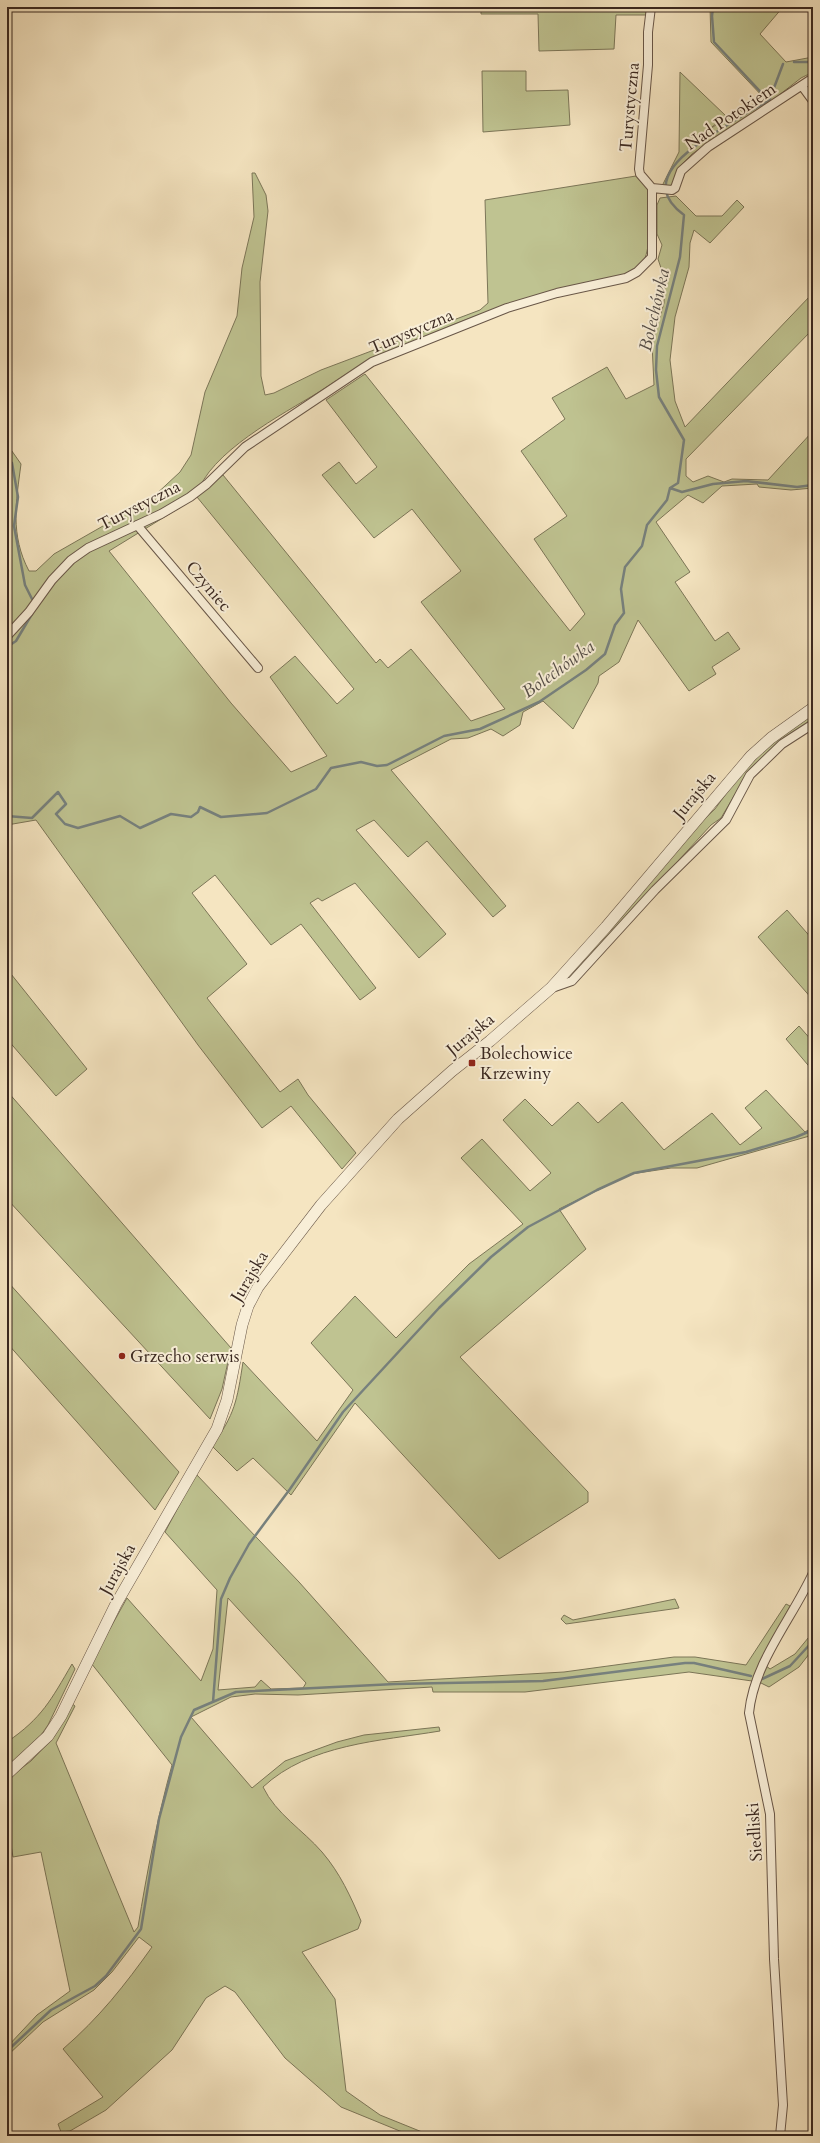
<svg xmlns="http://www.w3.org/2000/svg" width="820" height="2143" font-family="Cardo,serif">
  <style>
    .green { fill: #bfc391; stroke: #7c7658; fill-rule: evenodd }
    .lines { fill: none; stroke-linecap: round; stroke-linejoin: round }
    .stream { stroke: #77817e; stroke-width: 2.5 }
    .minor-casing { stroke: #695748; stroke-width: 10 }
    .tertiary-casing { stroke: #695748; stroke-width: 12 }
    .minor { stroke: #f8eed7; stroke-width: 8 }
    .tertiary { stroke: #f8eed7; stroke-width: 11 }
    .poi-dot { fill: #8f2418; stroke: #f8eed7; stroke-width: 1.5 }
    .labels { text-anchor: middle; stroke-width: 4; stroke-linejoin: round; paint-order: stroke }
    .street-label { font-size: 17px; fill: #3a2820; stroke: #f8eed7 }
    .poi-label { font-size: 17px; fill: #3a2820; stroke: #f8eed7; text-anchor: start }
    .water-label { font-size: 18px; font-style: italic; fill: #544d47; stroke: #f8eed7 }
  </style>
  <rect width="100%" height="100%" fill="#f5e5c1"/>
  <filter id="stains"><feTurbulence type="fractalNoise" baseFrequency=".005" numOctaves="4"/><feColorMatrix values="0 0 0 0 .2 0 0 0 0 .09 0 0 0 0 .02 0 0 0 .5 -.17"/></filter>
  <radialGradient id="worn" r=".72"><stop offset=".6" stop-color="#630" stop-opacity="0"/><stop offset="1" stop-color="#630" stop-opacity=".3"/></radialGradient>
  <!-- green -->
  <path class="green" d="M481,7H647L646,15H616L614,49L539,51L538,14H481Z
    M710,7H783L760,34L786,62L813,57V72L801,78L774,99L692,154L678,168L673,186H662L679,152L680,72L726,116L699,137L727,117L765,99L711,42Z
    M482,71H526V91L568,90L570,125L483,132Z
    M252,173H255L266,195L268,211L260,282L261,376L265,395L274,393L321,370L480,310L488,303L485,200L636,176L646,187L652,190C651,206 651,253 642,264C628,281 564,288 542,294C482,311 424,336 368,362C351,370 335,382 319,392C283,414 208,453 197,495L218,476L223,475L376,663L380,659L388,668L411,649L471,721L505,709L421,602L461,571L412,509L374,538L322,475L339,462L356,484L377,467L326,400L365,374L570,631L585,614L534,539L567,516L521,451L565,419L552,398L607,367L626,399L654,385L652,344L664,303L665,280L658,259L662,245L657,234V205L660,198L676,196L696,216H722L737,200L744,207L710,243L694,230L690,243L689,267L675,317L670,360L675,401L685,427L811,295L813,297V329L686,459V476L693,482L708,476L724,482L732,479L768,480L813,431V488L791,490L759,487L757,484L722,486L703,503L688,495L656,522L690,572L675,582L715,641L728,632L740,649L712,667L716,674L689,691L638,620L619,662L599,676L598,683L573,729L543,701L523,712L520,725L503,736L491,729L468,738L451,739L391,770L506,906L493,917L427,841L408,857L374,820L356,830L446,934L419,958L355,883L322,901L318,898L310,903L376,988L360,1000L301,924L271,945L215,875L192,893L247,964L207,998L280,1092L298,1079L308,1095L356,1153L342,1169L291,1106L262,1128L198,1045L36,820L7,825V639L10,622L7,614V578L10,577L7,556V444L21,464C16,502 10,535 29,571H36L54,554L152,498L180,472L191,455L205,392L237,316L242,268L254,217ZM197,497L354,689L337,704L295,656L270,677L327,756L291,772L231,703L109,551Z
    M813,711V719L792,734L747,774L721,818L711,825L569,980H564L690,833L715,809L753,757Z
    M787,910L813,940V1000L758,937Z
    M7,969L87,1069L56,1096L7,1039Z
    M799,1026L813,1042V1071L786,1039Z
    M766,1090L805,1132L813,1127V1135L697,1168H671L631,1174L559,1209L586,1249L460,1357L588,1492V1502L499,1559L355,1403L291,1495L253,1458L237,1471L212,1446C235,1414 237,1401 243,1362L317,1441L353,1390L311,1343L355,1296L396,1338L469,1264L523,1224L461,1158L482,1139L530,1191L551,1173L503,1120L525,1099L552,1126L578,1102L598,1123L622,1102L664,1150L712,1113L740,1145L762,1128L745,1108Z
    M7,1091L231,1348L222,1389L210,1419L7,1199Z
    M7,1281L179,1472L155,1510L7,1343Z
    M196,1474L299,1582L388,1682L564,1672L674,1657H695L746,1665L786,1604L790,1606L761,1662L770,1669L795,1654L813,1632V1649L799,1667L769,1687L759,1682L689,1672L525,1692H433L432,1687L298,1695L255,1694L231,1697L191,1717L252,1788L285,1761L337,1742L364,1735L439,1727L440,1731C380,1741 309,1744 263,1787C276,1814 303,1830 322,1852C340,1873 351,1897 361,1921L358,1929L302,1952L335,1999L346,2091L380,2115L432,2136H412L341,2107L285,2058L235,1992L225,1986L206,1998L172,2050L106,2110L70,2131L61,2132L58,2124L103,2097L63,2049C99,2018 125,1985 152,1947L139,1937L112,1972L94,1990L43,2022L7,2056V2047L37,2015L70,1991L41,1852L13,1857L7,1821V1779L31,1761L54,1737L71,1703L75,1706L56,1743L134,1932L138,1927C147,1872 157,1819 172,1765L91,1663L127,1598L201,1681L213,1649L217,1590L165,1532ZM228,1598L306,1683L303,1688L271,1689L261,1680L255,1687L218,1690Z
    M675,1599L679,1608L566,1624L561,1619L564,1615L573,1620Z
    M72,1664L75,1669L48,1725L37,1741L7,1767V1742C42,1718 51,1700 72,1664Z"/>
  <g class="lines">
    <!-- stream -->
    <path class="stream" d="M713,7L712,16L714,42L769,101
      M794,62H813
      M7,459L12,463L18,497L14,526L25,585L32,599
      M670,488L682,492L713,484L746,481L797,487L813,485
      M7,647L16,641L32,614
      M7,816L32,818L58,792L66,804L56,814L65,824L78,828L120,816L140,828L171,814L191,817L198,812L200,807L221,817L267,813L316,789L331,768L361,762L377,766L387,765L444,736L480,729L539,702L586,670L605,654L615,625L624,613L621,589L625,567L642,546L647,525L667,500L670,488L678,483L684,440L659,397L656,370L657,346L680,257L684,215C636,180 694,146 724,127C739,118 752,109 769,101L783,64
      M762,1679L790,1666L813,1641
      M213,1702L221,1599L230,1578L249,1544L290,1489L343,1412L439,1308L491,1257L528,1227L597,1190L634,1173L746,1152L796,1137L813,1130
      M7,2051L51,2010L95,1986L106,1976L141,1929L159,1819L181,1737L194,1710L236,1692L395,1684L543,1681L685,1663H694L751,1676"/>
    <!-- minor casing -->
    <g class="minor-casing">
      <path id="minor" d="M802,86L813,101
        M652,188L672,190L675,188L681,171L708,147L813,78
        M137,525L258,668
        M7,636L29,612L52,580L71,560L88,548L161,514L190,497L207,484L245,447L372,362L507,308L557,293L626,278L637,272L652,257V188L640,174L639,169L648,65V32L651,7
        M552,988L572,981L655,890L726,820L750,775L782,744L813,724
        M780,2136L783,2105L774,1959L770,1814L749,1713C754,1662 792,1619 813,1573"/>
    </g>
    <!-- tertiary casing -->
    <g class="tertiary-casing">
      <path id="tertiary" d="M7,1774L48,1736L61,1716L116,1604L217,1429L227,1400L242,1325L248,1306L258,1287L321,1205L398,1119L452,1071L490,1041L551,988L606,927L751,756L771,738L813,708"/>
    </g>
    <!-- minor -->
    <use href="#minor" class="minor"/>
    <!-- tertiary -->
    <use href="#tertiary" class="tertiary"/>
  </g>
  <!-- markers -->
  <g class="poi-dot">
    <rect x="468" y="1059" width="8" height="8" rx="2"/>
    <circle cx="122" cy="1356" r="4"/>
  </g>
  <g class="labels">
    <!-- street labels -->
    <g class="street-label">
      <text transform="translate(629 107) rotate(-85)" y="6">Turystyczna</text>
      <text transform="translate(730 116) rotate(-34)" y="6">Nad Potokiem</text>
      <text transform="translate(411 331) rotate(-23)" y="6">Turystyczna</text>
      <text transform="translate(139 505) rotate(-27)" y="6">Turystyczna</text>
      <text transform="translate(209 586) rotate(50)" y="6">Czyniec</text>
      <text transform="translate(694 795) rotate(-50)" y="6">Jurajska</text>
      <text transform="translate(470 1034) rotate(-39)" y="6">Jurajska</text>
      <text transform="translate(249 1276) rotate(-59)" y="6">Jurajska</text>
      <text transform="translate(117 1569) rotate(-61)" y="6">Jurajska</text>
      <text transform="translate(754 1832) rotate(-94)" y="6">Siedliski</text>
    </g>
    <!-- poi labels -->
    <g class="poi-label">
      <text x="480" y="1059">Bolechowice<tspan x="480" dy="20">Krzewiny</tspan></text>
      <text x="130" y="1362">Grzecho serwis</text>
    </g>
    <!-- water labels -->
    <g class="water-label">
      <text transform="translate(654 310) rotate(-77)" y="6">Bolechówka</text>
      <text transform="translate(558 669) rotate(-36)" y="6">Bolechówka</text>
    </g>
  </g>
  <!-- margin -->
  <rect width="820" height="2143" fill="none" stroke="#f5e5c1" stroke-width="24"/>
  <rect x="8" y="8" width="804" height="2127" fill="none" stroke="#3a2820" stroke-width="2"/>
  <rect x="12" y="12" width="796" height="2119" fill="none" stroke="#3a2820"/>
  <rect width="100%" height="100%" filter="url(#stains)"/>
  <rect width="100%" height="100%" fill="url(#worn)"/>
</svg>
